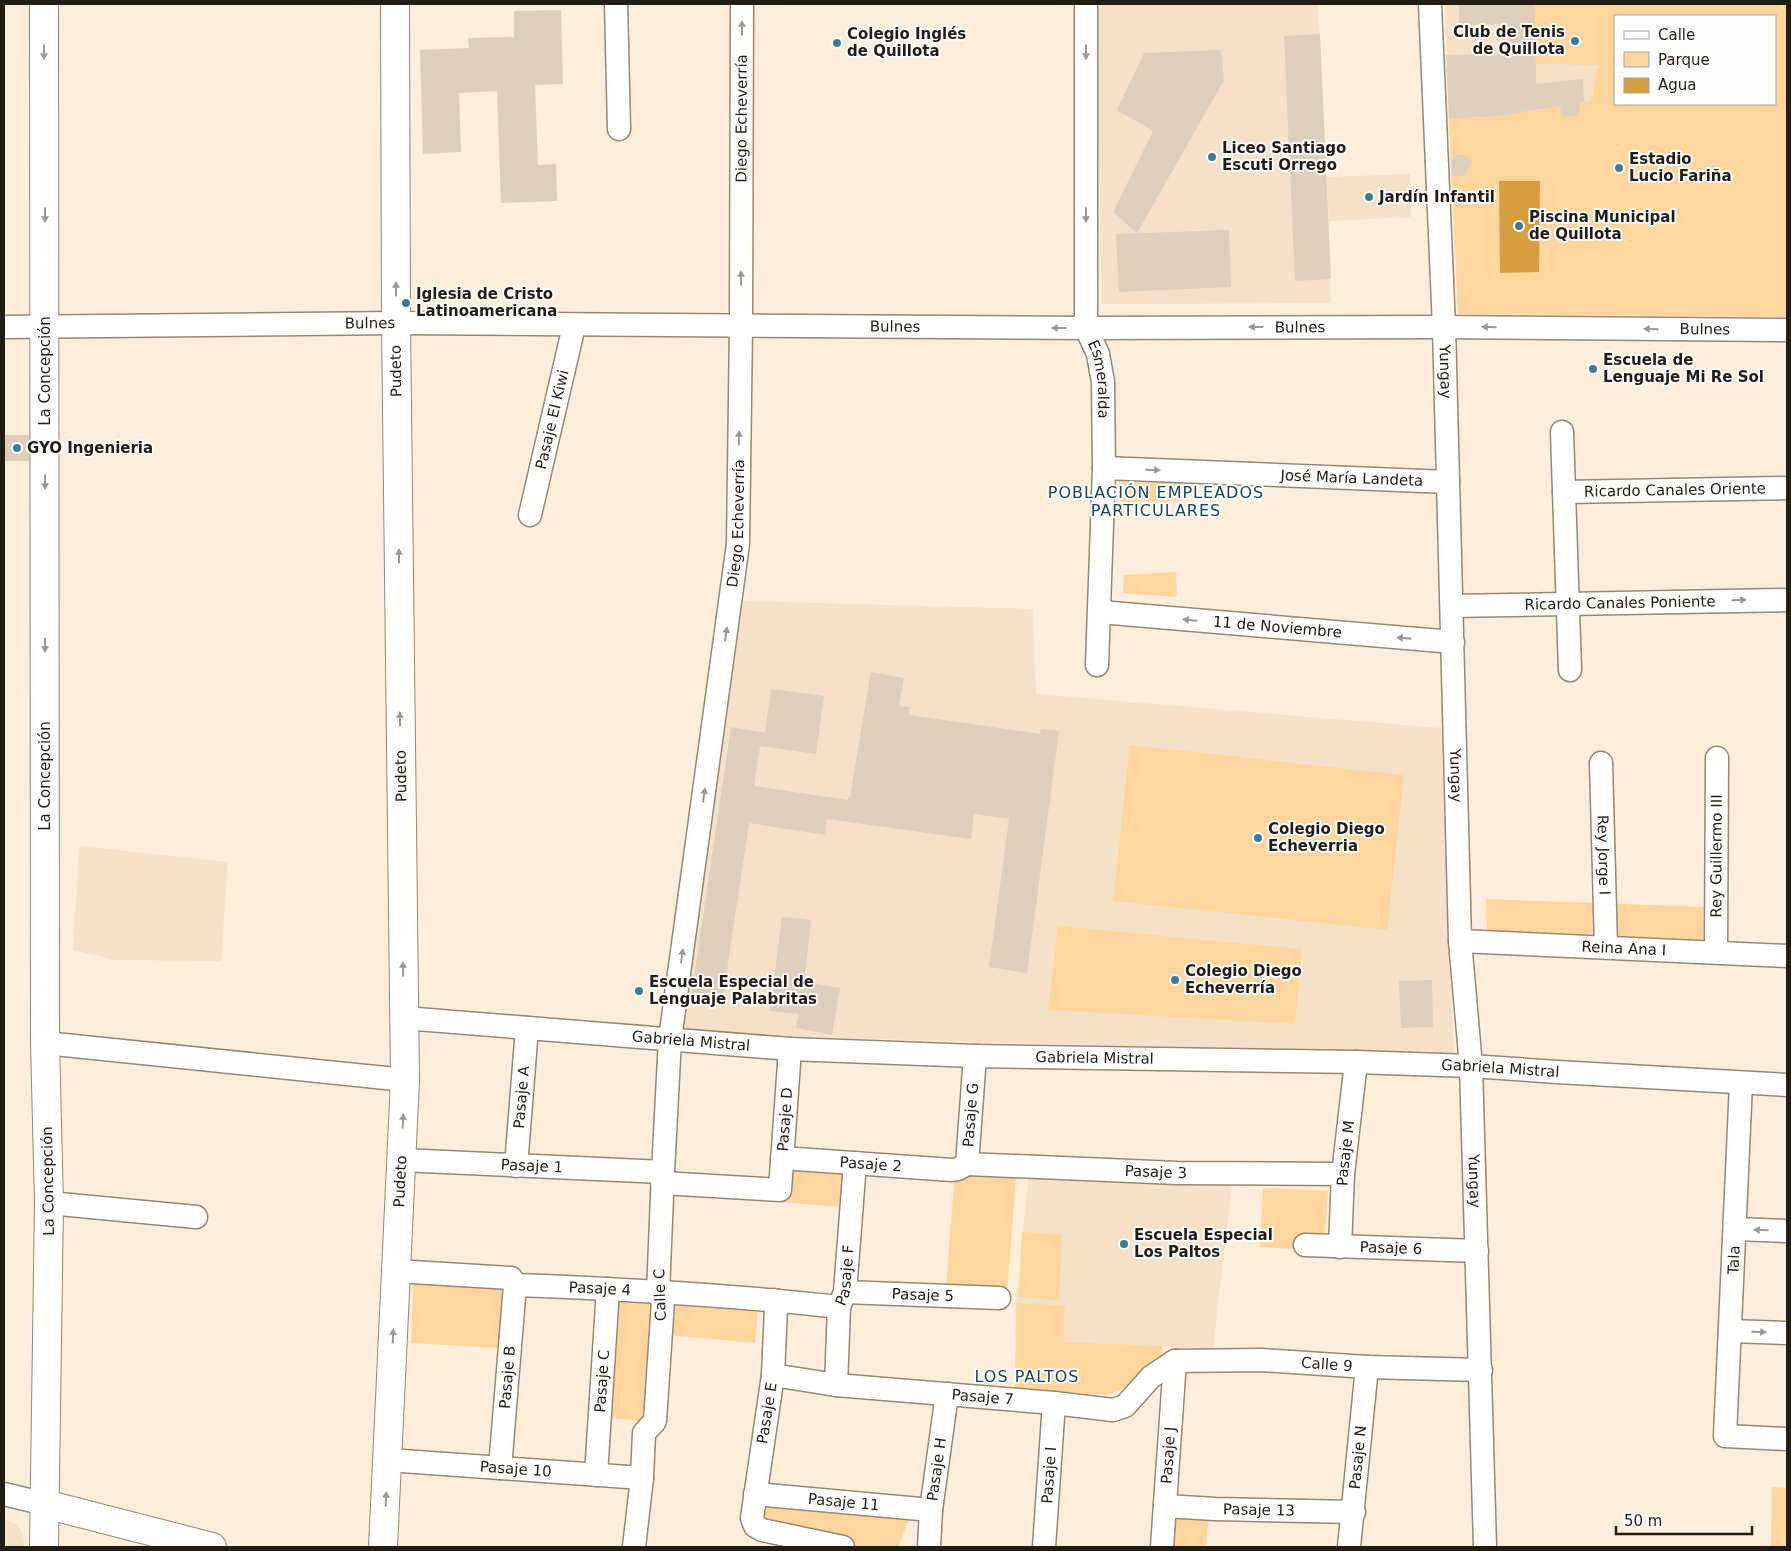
<svg xmlns="http://www.w3.org/2000/svg" width="1791" height="1551" font-family="'DejaVu Sans',sans-serif">
  <style>
    .built { fill: #f4e1c7 }
    .green { fill: #fed69d; fill-rule: evenodd }
    .water { fill: #d79d3f }
    .building { fill: #ddcfbb }
    .lines { fill: none; stroke-linecap: round; stroke-linejoin: round }
    .minor-casing { stroke: #958876; stroke-width: 25 }
    .major-casing { stroke: #958876; stroke-width: 30 }
    .minor { stroke: #fff; stroke-width: 22 }
    .major { stroke: #fff; stroke-width: 28 }
    .oneway { fill: #9b9995 }
    .poi-dot { fill: #3e7a92; stroke: #fdfdfd; stroke-width: 2 }
    .labels { text-anchor: middle; stroke-width: 4; stroke-linejoin: round; paint-order: stroke }
    .poi-label { font-size: 15px; font-weight: bold; fill: #211c14; stroke: #fdfdfd; text-anchor: start }
    .street-label { font-size: 15px; fill: #211c14; stroke: #fdfdfd }
    .neighbourhood-label { font-size: 16px; letter-spacing: 1px; fill: #154658; stroke: #fdfdfd }
  </style>
  <rect width="100%" height="100%" fill="#fceeda"/>
  <!-- built -->
  <path class="built" d="M1095,4H1318L1331,303L1102,304Z
    M1535,4L1536,18L1600,65L1590,101L1497,116L1449,119L1445,5Z
    M1410,174L1411,217L1329,221L1327,177Z
    M743,601L1033,609L1036,694L1441,728L1454,1056L681,1033Z
    M79,846L228,862L221,961L116,960L73,950Z
    M1029,1172L1232,1184L1213,1349L1064,1342L1065,1305L1016,1303Z
    M4,1520L17,1524L22,1532L25,1547H4Z"/>
  <!-- green -->
  <path class="green" d="M1535,4H1787V317L1458,314L1449,119L1497,116L1590,101L1599,65L1536,64ZM1615,16H1775V104H1615Z
    M1119,482L1179,483V501L1120,502Z
    M1176,572L1177,597L1123,593L1124,575Z
    M1130,745L1404,775L1387,930L1113,901Z
    M1486,899L1706,907L1708,940L1487,930Z
    M1058,926L1302,949L1295,1024L1048,1010Z
    M787,1166L845,1168L842,1207L681,1194L682,1172L785,1178Z
    M968,1174L1016,1178L1007,1292L946,1287L954,1183Z
    M1263,1188L1328,1191L1324,1251L1260,1247Z
    M1022,1232L1062,1234L1059,1300L1019,1297Z
    M414,1275L509,1280L501,1348L411,1343Z
    M610,1294L658,1300L651,1422L603,1417Z
    M669,1301L758,1308L755,1343L667,1335Z
    M1016,1303L1065,1305L1064,1342L1162,1346V1359L1139,1374L1123,1389L1107,1395L1015,1388Z
    M1772,1487L1787,1488V1547H1771Z
    M759,1499L912,1512L898,1547H857L769,1529L759,1525Z
    M1172,1512L1209,1513L1206,1547H1170Z"/>
  <!-- water -->
  <path class="water" d="M1499,181H1540L1539,272L1500,273Z"/>
  <!-- building -->
  <path class="building" d="M1535,4L1536,84L1583,79L1584,102L1580,103L1579,115L1562,117L1560,106L1497,116L1449,119L1446,55L1508,54L1507,24L1459,25V5Z
    M561,10L563,84L535,85L538,165L556,164L557,201L501,203L497,91L459,93L461,152L423,154L420,50L469,48L468,38L514,37V11Z
    M1320,34L1331,279L1295,281L1284,36Z
    M1221,50L1224,80L1137,233L1113,212L1153,131L1117,110L1144,53Z
    M1458,154L1469,157L1472,163L1464,176H1452L1451,160Z
    M1229,230L1231,287L1119,292L1116,234Z
    M4,435H29V461H4Z
    M871,672L904,678L899,706L910,707L909,715L1040,734L1041,729L1059,731L1027,973L989,967L1009,819L974,814L971,839L827,819L825,835L749,823L722,1003L691,998L731,727L765,733L771,689L824,696L816,754L760,746L754,786L848,800V797H850Z
    M782,917L811,920L804,982L840,988L832,1035L796,1028L799,1014L770,1011Z
    M1432,980L1433,1027L1401,1028L1399,981Z"/>
  <g class="lines">
    <!-- minor casing -->
    <g class="minor-casing">
      <g id="minor">
        <path d="M616,4L619,129"/>
        <path id="s1" d="M1086,4V328L1098,354L1103,382L1104,468L1097,665"/>
        <path id="s2" d="M1430,4L1444,327L1460,941L1471,1066L1485,1547"/>
        <path id="s3" d="M4,327L396,323L1086,328L1444,327L1787,330"/>
        <path d="M1562,432L1570,670"/>
        <path id="s4" d="M1104,468L1448,482"/>
        <path id="s5" d="M1564,492L1787,488"/>
        <path id="s6" d="M530,515L574,326"/>
        <path id="s7" d="M1452,606L1787,600"/>
        <path id="s8" d="M1100,612L1453,642"/>
        <path id="s9" d="M1601,763L1606,947"/>
        <path id="s10" d="M1460,941L1787,956"/>
        <path id="s11" d="M1716,952L1717,758"/>
        <path id="s12" d="M404,1018L790,1049L975,1056L1356,1062L1471,1066L1557,1072L1787,1085"/>
        <path d="M45,1043L405,1080"/>
        <path d="M1741,1083L1725,1436L1787,1439"/>
        <path id="s13" d="M782,1158L952,1170L958,1169L967,1164L975,1056"/>
        <path id="s14" d="M402,1160L663,1172"/>
        <path id="s15" d="M967,1164L1177,1173L1343,1174"/>
        <path id="s16" d="M516,1166L527,1028"/>
        <path id="s17" d="M662,1183L780,1190L790,1049"/>
        <path d="M49,1203L196,1217"/>
        <path d="M1736,1229L1787,1231"/>
        <path id="s18" d="M1305,1245L1477,1251"/>
        <path id="s19" d="M1340,1247L1343,1174L1356,1062"/>
        <path d="M396,1271L511,1278L515,1285"/>
        <path id="s20" d="M515,1285C623,1289 731,1295 839,1307"/>
        <path id="s21" d="M845,1292L999,1298"/>
        <path d="M774,1300L776,1308L773,1375L752,1518L755,1526L762,1530L843,1547"/>
        <path d="M1730,1331L1787,1333"/>
        <path id="s22" d="M1175,1361L1262,1360L1367,1367L1481,1370"/>
        <path id="s23" d="M773,1375L836,1385L1054,1403L1113,1410L1125,1406L1151,1377L1175,1361"/>
        <path id="s24" d="M836,1385L839,1307L845,1292L855,1163"/>
        <path id="s25" d="M388,1460L642,1478"/>
        <path id="s26" d="M500,1468L515,1285"/>
        <path id="s27" d="M596,1475L608,1289"/>
        <path d="M4,1494L45,1504"/>
        <path id="s28" d="M755,1494L931,1510"/>
        <path id="s29" d="M1165,1506L1215,1509L1354,1512"/>
        <path id="s30" d="M634,1547L642,1478L644,1433L655,1421L663,1301L658,1293L663,1172L670,1039L738,544L741,326L742,4"/>
        <path id="s31" d="M929,1547L931,1510L947,1394"/>
        <path id="s32" d="M1044,1547L1054,1403"/>
        <path id="s33" d="M1162,1547L1175,1361"/>
        <path id="s34" d="M1349,1547L1367,1367"/>
      </g>
    </g>
    <!-- major casing -->
    <g class="major-casing">
      <g id="major">
        <path d="M45,1504L212,1547"/>
        <path d="M44,1547L49,1203L45,1043L44,4"/>
        <path id="s35" d="M383,1547L405,1080L396,323L395,4"/>
      </g>
    </g>
    <!-- minor -->
    <use href="#minor" class="minor"/>
    <!-- major -->
    <use href="#major" class="major"/>
  </g>
  <!-- one-way arrows -->
  <defs><path id="oneway-solid" d="M-6-.8H1V-3.2L6.5 0L1 3.2V.8H-6Z" transform="scale(1.25)"/></defs>
  <g class="oneway">
    <use href="#oneway-solid" transform="translate(742 28) rotate(-90)"/>
    <use href="#oneway-solid" transform="translate(44 52) rotate(90)"/>
    <use href="#oneway-solid" transform="translate(1086 52) rotate(90)"/>
    <use href="#oneway-solid" transform="translate(45 215) rotate(90)"/>
    <use href="#oneway-solid" transform="translate(1086 215) rotate(90)"/>
    <use href="#oneway-solid" transform="translate(741 278) rotate(-90)"/>
    <use href="#oneway-solid" transform="translate(396 289) rotate(-90)"/>
    <use href="#oneway-solid" transform="translate(1256 327) rotate(180)"/>
    <use href="#oneway-solid" transform="translate(1489 327) rotate(-179)"/>
    <use href="#oneway-solid" transform="translate(1059 328) rotate(-180)"/>
    <use href="#oneway-solid" transform="translate(1651 329) rotate(-179)"/>
    <use href="#oneway-solid" transform="translate(739 438) rotate(-89)"/>
    <use href="#oneway-solid" transform="translate(1153 470) rotate(2)"/>
    <use href="#oneway-solid" transform="translate(45 482) rotate(90)"/>
    <use href="#oneway-solid" transform="translate(399 556) rotate(-91)"/>
    <use href="#oneway-solid" transform="translate(1739 600) rotate(-1)"/>
    <use href="#oneway-solid" transform="translate(1190 620) rotate(-175)"/>
    <use href="#oneway-solid" transform="translate(726 634) rotate(-82)"/>
    <use href="#oneway-solid" transform="translate(1404 638) rotate(-175)"/>
    <use href="#oneway-solid" transform="translate(45 645) rotate(90)"/>
    <use href="#oneway-solid" transform="translate(400 719) rotate(-91)"/>
    <use href="#oneway-solid" transform="translate(704 795) rotate(-82)"/>
    <use href="#oneway-solid" transform="translate(682 956) rotate(-82)"/>
    <use href="#oneway-solid" transform="translate(403 969) rotate(-91)"/>
    <use href="#oneway-solid" transform="translate(403 1121) rotate(-87)"/>
    <use href="#oneway-solid" transform="translate(1761 1230) rotate(-178)"/>
    <use href="#oneway-solid" transform="translate(1759 1332) rotate(2)"/>
    <use href="#oneway-solid" transform="translate(393 1336) rotate(-88)"/>
    <use href="#oneway-solid" transform="translate(386 1499) rotate(-87)"/>
  </g>
  <!-- markers -->
  <g class="poi-dot">
    <circle cx="1575" cy="41" r="5"/>
    <circle cx="837" cy="43" r="5"/>
    <circle cx="1212" cy="157" r="5"/>
    <circle cx="1619" cy="168" r="5"/>
    <circle cx="1369" cy="197" r="5"/>
    <circle cx="1519" cy="226" r="5"/>
    <circle cx="406" cy="303" r="5"/>
    <circle cx="1593" cy="369" r="5"/>
    <circle cx="17" cy="448" r="5"/>
    <circle cx="1258" cy="838" r="5"/>
    <circle cx="1175" cy="980" r="5"/>
    <circle cx="639" cy="991" r="5"/>
    <circle cx="1124" cy="1244" r="5"/>
  </g>
  <g class="labels">
    <!-- poi labels -->
    <g class="poi-label">
      <text x="1565" y="37" text-anchor="end">Club de Tenis<tspan x="1565" dy="17">de Quillota</tspan></text>
      <text x="847" y="39">Colegio Inglés<tspan x="847" dy="17">de Quillota</tspan></text>
      <text x="1222" y="153">Liceo Santiago<tspan x="1222" dy="17">Escuti Orrego</tspan></text>
      <text x="1629" y="164">Estadio<tspan x="1629" dy="17">Lucio Fariña</tspan></text>
      <text x="1379" y="202">Jardín Infantil</text>
      <text x="1529" y="222">Piscina Municipal<tspan x="1529" dy="17">de Quillota</tspan></text>
      <text x="416" y="299">Iglesia de Cristo<tspan x="416" dy="17">Latinoamericana</tspan></text>
      <text x="1603" y="365">Escuela de<tspan x="1603" dy="17">Lenguaje Mi Re Sol</tspan></text>
      <text x="27" y="453">GYO Ingenieria</text>
      <text x="1268" y="834">Colegio Diego<tspan x="1268" dy="17">Echeverria</tspan></text>
      <text x="1185" y="976">Colegio Diego<tspan x="1185" dy="17">Echeverría</tspan></text>
      <text x="649" y="987">Escuela Especial de<tspan x="649" dy="17">Lenguaje Palabritas</tspan></text>
      <text x="1134" y="1240">Escuela Especial<tspan x="1134" dy="17">Los Paltos</tspan></text>
    </g>
    <!-- street labels -->
    <g class="street-label">
      <text dy="5" stroke="none"><textPath href="#s30" startOffset="1440">Diego Echeverría</textPath></text>
      <text dy="5" stroke="none"><textPath href="#s3" startOffset="366">Bulnes</textPath></text>
      <text dy="5" stroke="none"><textPath href="#s3" startOffset="891">Bulnes</textPath></text>
      <text dy="5" stroke="none"><textPath href="#s3" startOffset="1296">Bulnes</textPath></text>
      <text dy="5" stroke="none"><textPath href="#s3" startOffset="1701">Bulnes</textPath></text>
      <text transform="translate(45 371) rotate(-90)" y="5">La Concepción</text>
      <text transform="translate(396 371) rotate(-91)" y="5">Pudeto</text>
      <text dy="5" stroke="none"><textPath href="#s2" startOffset="368">Yungay</textPath></text>
      <text dy="5" stroke="none"><textPath href="#s1" startOffset="378">Esmeralda</textPath></text>
      <text dy="5" stroke="none"><textPath href="#s6" startOffset="98">Pasaje El Kiwi</textPath></text>
      <text dy="5" stroke="none"><textPath href="#s4" startOffset="248">José María Landeta</textPath></text>
      <text dy="5" stroke="none"><textPath href="#s5" startOffset="111">Ricardo Canales Oriente</textPath></text>
      <text dy="5" stroke="none"><textPath href="#s30" startOffset="1035">Diego Echeverría</textPath></text>
      <text dy="5" stroke="none"><textPath href="#s7" startOffset="168">Ricardo Canales Poniente</textPath></text>
      <text dy="5" stroke="none"><textPath href="#s8" startOffset="178">11 de Noviembre</textPath></text>
      <text transform="translate(45 776) rotate(-90)" y="5">La Concepción</text>
      <text transform="translate(401 776) rotate(-91)" y="5">Pudeto</text>
      <text dy="5" stroke="none"><textPath href="#s2" startOffset="772">Yungay</textPath></text>
      <text dy="5" stroke="none"><textPath href="#s9" startOffset="92">Rey Jorge I</textPath></text>
      <text dy="5" stroke="none"><textPath href="#s11" startOffset="96">Rey Guillermo III</textPath></text>
      <text dy="5" stroke="none"><textPath href="#s10" startOffset="164">Reina Ana I</textPath></text>
      <text dy="5" stroke="none"><textPath href="#s12" startOffset="288">Gabriela Mistral</textPath></text>
      <text dy="5" stroke="none"><textPath href="#s12" startOffset="692">Gabriela Mistral</textPath></text>
      <text dy="5" stroke="none"><textPath href="#s12" startOffset="1098">Gabriela Mistral</textPath></text>
      <text dy="5" stroke="none"><textPath href="#s16" startOffset="69">Pasaje A</textPath></text>
      <text dy="5" stroke="none"><textPath href="#s13" startOffset="236">Pasaje G</textPath></text>
      <text dy="5" stroke="none"><textPath href="#s17" startOffset="189">Pasaje D</textPath></text>
      <text dy="5" stroke="none"><textPath href="#s19" startOffset="94">Pasaje M</textPath></text>
      <text dy="5" stroke="none"><textPath href="#s13" startOffset="89">Pasaje 2</textPath></text>
      <text dy="5" stroke="none"><textPath href="#s14" startOffset="130">Pasaje 1</textPath></text>
      <text dy="5" stroke="none"><textPath href="#s15" startOffset="189">Pasaje 3</textPath></text>
      <text dy="5" stroke="none"><textPath href="#s2" startOffset="1178">Yungay</textPath></text>
      <text transform="translate(48 1181) rotate(-91)" y="5">La Concepción</text>
      <text dy="5" stroke="none"><textPath href="#s35" startOffset="366">Pudeto</textPath></text>
      <text dy="5" stroke="none"><textPath href="#s18" startOffset="86">Pasaje 6</textPath></text>
      <text transform="translate(1734 1260) rotate(-87)" y="5">Tala</text>
      <text dy="5" stroke="none"><textPath href="#s24" startOffset="111">Pasaje F</textPath></text>
      <text dy="5" stroke="none"><textPath href="#s20" startOffset="85">Pasaje 4</textPath></text>
      <text transform="translate(660 1295) rotate(-92)" y="5">Calle C</text>
      <text dy="5" stroke="none"><textPath href="#s21" startOffset="78">Pasaje 5</textPath></text>
      <text dy="5" stroke="none"><textPath href="#s22" startOffset="152">Calle 9</textPath></text>
      <text dy="5" stroke="none"><textPath href="#s26" startOffset="91">Pasaje B</textPath></text>
      <text dy="5" stroke="none"><textPath href="#s27" startOffset="94">Pasaje C</textPath></text>
      <text dy="5" stroke="none"><textPath href="#s23" startOffset="211">Pasaje 7</textPath></text>
      <text transform="translate(767 1413) rotate(-81)" y="5">Pasaje E</text>
      <text dy="5" stroke="none"><textPath href="#s33" startOffset="92">Pasaje J</textPath></text>
      <text dy="5" stroke="none"><textPath href="#s34" startOffset="90">Pasaje N</textPath></text>
      <text dy="5" stroke="none"><textPath href="#s25" startOffset="128">Pasaje 10</textPath></text>
      <text dy="5" stroke="none"><textPath href="#s31" startOffset="78">Pasaje H</textPath></text>
      <text dy="5" stroke="none"><textPath href="#s32" startOffset="72">Pasaje I</textPath></text>
      <text dy="5" stroke="none"><textPath href="#s28" startOffset="89">Pasaje 11</textPath></text>
      <text dy="5" stroke="none"><textPath href="#s29" startOffset="94">Pasaje 13</textPath></text>
    </g>
    <!-- neighbourhood labels -->
    <g class="neighbourhood-label">
      <text x="1156" y="498">POBLACIÓN EMPLEADOS<tspan x="1156" dy="18">PARTICULARES</tspan></text>
      <text x="1027" y="1382">LOS PALTOS</text>
    </g>
  </g>
  <!-- border -->
  <rect width="1791" height="1551" fill="none" stroke="#211c14" stroke-width="10"/>
  <!-- legend -->
  <rect x="1614" y="15" width="162" height="90" fill="#fdfdfd" stroke="#a5a3a0"/>
  <rect x="1624" y="31" width="25" height="8" fill="#ffffff" stroke="#a5a3a0"/>
  <text x="1658" y="40" font-size="15" fill="#211c14">Calle</text>
  <rect x="1624" y="52" width="25" height="15" fill="#fed69d" stroke="#a5a3a0"/>
  <text x="1658" y="65" font-size="15" fill="#211c14">Parque</text>
  <rect x="1624" y="78" width="25" height="15" fill="#d79d3f" stroke="#a5a3a0"/>
  <text x="1658" y="90" font-size="15" fill="#211c14">Agua</text>
  <!-- scale -->
  <path d="M1616 1526v8h136v-8" fill="none" stroke="#211c14" stroke-width="2.5"/>
  <text x="1624" y="1526" font-size="15" fill="#211c14" stroke="#fdfdfd" stroke-width="4" paint-order="stroke">50 m</text>
</svg>
